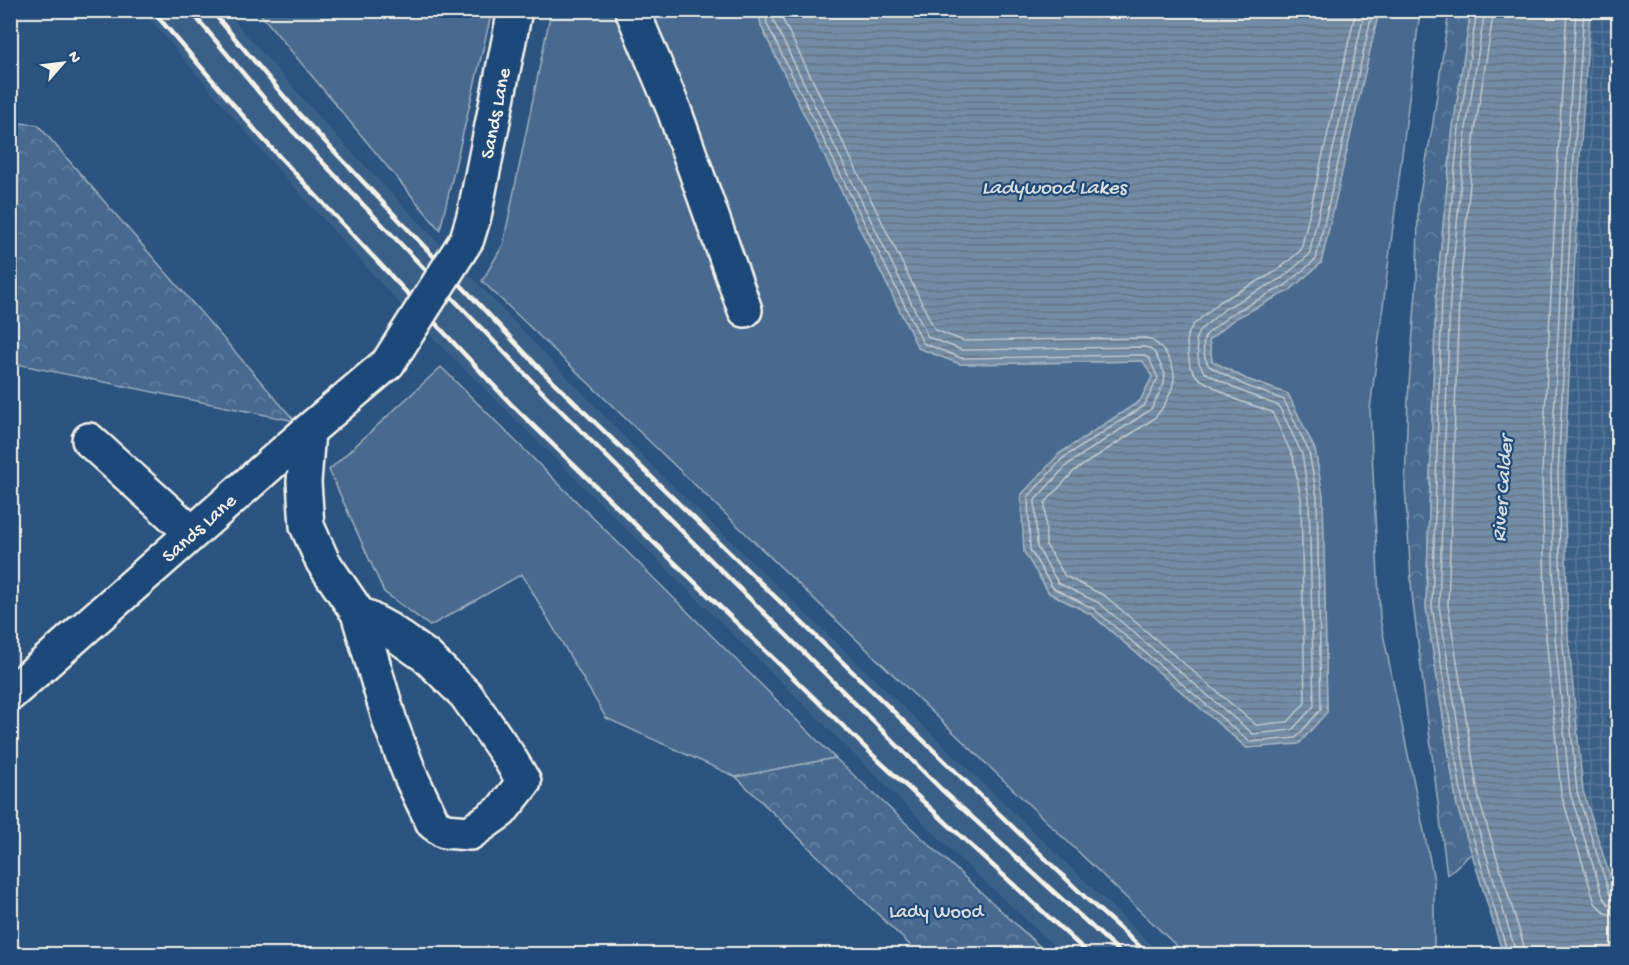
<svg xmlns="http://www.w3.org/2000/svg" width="1629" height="965" font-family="'Gochi Hand',sans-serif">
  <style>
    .built { fill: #3b6088 }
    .industrial { fill: url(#industrial-grid) }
    .green { fill: #496b90; stroke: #9eaebc; stroke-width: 1.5 }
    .forest { fill: url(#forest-crowns); stroke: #9eaebc; stroke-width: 1.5 }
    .water { fill: url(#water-rules); stroke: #a7b4c0; stroke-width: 1.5 }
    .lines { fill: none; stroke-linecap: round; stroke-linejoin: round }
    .shore { stroke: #c0c9ce; stroke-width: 1.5 }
    .minor-casing { stroke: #f4f1e8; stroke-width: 38 }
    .minor { stroke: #1f4a7a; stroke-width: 33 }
    .rail { stroke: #f4f1e8; stroke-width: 4.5 }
    .minor-bridge-casing { stroke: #f4f1e8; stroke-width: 38; stroke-linecap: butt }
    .minor-bridge { stroke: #1f4a7a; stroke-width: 33 }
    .labels { text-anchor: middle; stroke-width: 4.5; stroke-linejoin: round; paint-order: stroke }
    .street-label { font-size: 20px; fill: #f4f1e8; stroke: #1f4a7a }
    .park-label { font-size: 20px; fill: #dadddb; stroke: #1f4a7a }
    .water-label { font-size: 21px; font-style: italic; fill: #dadddb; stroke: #1f4a7a }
  </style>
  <defs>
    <pattern id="industrial-grid" width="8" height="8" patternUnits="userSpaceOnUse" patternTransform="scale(1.5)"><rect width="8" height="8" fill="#3b6088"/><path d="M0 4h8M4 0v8" fill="none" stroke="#587799"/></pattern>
    <pattern id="forest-crowns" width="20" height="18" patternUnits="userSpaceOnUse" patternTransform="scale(1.5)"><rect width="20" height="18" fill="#496b90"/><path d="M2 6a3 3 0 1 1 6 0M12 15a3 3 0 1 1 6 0" fill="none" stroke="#6481a0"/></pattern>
    <pattern id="water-rules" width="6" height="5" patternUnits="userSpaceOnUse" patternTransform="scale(1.5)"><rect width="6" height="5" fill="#738ca6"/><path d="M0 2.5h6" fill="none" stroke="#647484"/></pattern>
  </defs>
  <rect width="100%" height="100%" fill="#2c5481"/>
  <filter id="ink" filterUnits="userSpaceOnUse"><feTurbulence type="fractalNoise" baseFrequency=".0167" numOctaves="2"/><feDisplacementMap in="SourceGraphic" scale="12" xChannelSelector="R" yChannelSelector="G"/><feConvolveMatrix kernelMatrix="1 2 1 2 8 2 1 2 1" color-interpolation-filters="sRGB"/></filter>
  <g filter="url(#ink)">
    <!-- built -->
    <path class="built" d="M143,11H225L329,128L652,466L1161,954H1063L960,859L406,311L269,159Z"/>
    <!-- industrial -->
    <path class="industrial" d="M1590,11H1618V902L1583,791L1568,635L1564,475L1580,157Z"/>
    <!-- green -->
    <path class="green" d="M258,11H492L440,230Z
      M551,11H759L761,26L918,348L960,364L1144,361L1152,377L1140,401L1059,454L1049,593L1091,614L1247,748L1327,712L1323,497L1315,450L1288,394L1246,379L1212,361L1209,340L1234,319L1290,290L1321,263L1379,11H1420L1370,410L1380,619L1434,880V954H1185L482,281L503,245Z
      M441,367L835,758L736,777L606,718L522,574L430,626L384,592L329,470Z"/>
    <!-- forest -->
    <path class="forest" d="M1449,11H1471L1453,127L1436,297L1426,607L1457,806L1472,853L1447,875L1412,595L1405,486L1408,398L1417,278L1418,204L1432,129Z
      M10,122L38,125L295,421L11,363Z
      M835,758L1048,954H919L736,777Z"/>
    <!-- water -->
    <path class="water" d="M759,11H1379L1321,263L1290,290L1234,319L1209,340L1212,361L1246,379L1288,394L1315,450L1323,496L1327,712L1299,744L1247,748L1091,614L1049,593L1024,552L1021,495L1059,454L1140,401L1152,377L1143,361L960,364L918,348L761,26Z
      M1471,11H1590L1580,157L1564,475L1568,635L1583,791L1618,902V954H1503L1457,806L1426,607L1436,297L1453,127Z"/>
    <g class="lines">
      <!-- shore -->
      <path class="shore" d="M765,10L767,24L923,343L961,358L1143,355L1149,358L1158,378L1144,406L1063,458L1028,497L1030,550L1053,588L1094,609L1250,742L1296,738L1321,709L1317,497L1309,452L1284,400L1244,385L1209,366C1204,359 1201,343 1206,335L1231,314L1286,285L1316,259L1373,10
        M772,10L774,22L928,337L962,350L1143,347L1149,348L1155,353L1165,374L1164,383L1152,408L1147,412L1068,464L1035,500L1037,547L1058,583L1099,603L1253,734L1292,730L1314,706L1309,498L1302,454L1279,406L1241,391L1204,372L1199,363L1196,338L1200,330L1226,308L1282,278L1309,255L1365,10
        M781,10L783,20L935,330L964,341L1146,338C1161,342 1175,363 1174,378C1174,390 1161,413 1152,420L1074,471L1045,503L1046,545L1065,576L1105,596L1256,725L1288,722L1305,703L1301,499L1293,457L1272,412L1237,400L1198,378L1190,367L1187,343V336L1193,325L1221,301L1277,271L1301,250L1356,10
        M1477,10L1459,128L1442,297L1432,606L1463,804L1508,954
        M1485,10L1466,129L1450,298L1439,606L1470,802L1515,949L1516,954
        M1494,10L1475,130L1459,299L1448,605L1479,800L1524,946L1525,954
        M1567,10L1558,155L1542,473L1546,636L1561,794L1595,903L1605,913L1618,916
        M1576,10L1567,156L1551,474L1555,636L1570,793L1603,897L1609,905L1618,907
        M1584,10L1574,156L1558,474L1562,636L1577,792L1610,895L1613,898L1618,899"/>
      <!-- minor casing -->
      <g class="minor-casing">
        <path id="minor" d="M632,10L674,110L745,310
          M474,216L515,10
          M308,431L304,482L307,526L323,562L358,613L391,725L411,777L433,823L444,831L470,833L501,811L524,782L507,754L466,695L426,656L389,630L358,613
          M89,440L192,533
          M10,694L308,431L388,363"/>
      </g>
      <!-- minor -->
      <use href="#minor" class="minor"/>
      <!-- rail -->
      <path class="rail" d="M152,10L263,139L511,404L878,760L1089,954
        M190,10L284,122L549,399L941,789L1122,954
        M211,10L299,114L542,371L1087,899L1148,954"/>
      <!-- minor-bridge casing -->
      <g class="minor-bridge-casing">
        <path id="minor-bridge" d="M388,363L467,239L474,216"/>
      </g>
      <!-- minor-bridge -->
      <use href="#minor-bridge" class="minor-bridge"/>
    </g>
  </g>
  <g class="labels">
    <!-- street labels -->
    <g class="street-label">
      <text transform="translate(494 113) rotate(-79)" y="7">Sands Lane</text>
      <text transform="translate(198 527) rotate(-42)" y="7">Sands Lane</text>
    </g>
    <!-- park labels -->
    <g class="park-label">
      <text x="936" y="917">Lady Wood</text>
    </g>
    <!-- water labels -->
    <g class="water-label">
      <text x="1054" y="193">Ladywood Lakes</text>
      <text transform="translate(1501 489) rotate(-86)" y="7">River Calder</text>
    </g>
  </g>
  <!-- margin -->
  <rect width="1629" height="965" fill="none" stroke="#1f4a7a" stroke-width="36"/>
  <rect x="18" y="18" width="1593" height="929" fill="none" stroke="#f4f1e8" stroke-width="2" filter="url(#ink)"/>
  <!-- north arrow -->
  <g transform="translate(63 63) rotate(62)" stroke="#1f4a7a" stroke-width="4.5" paint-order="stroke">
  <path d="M0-4.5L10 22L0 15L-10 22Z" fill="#f4f1e8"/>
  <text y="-9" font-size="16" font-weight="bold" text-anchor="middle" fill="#f4f1e8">N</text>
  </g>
</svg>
